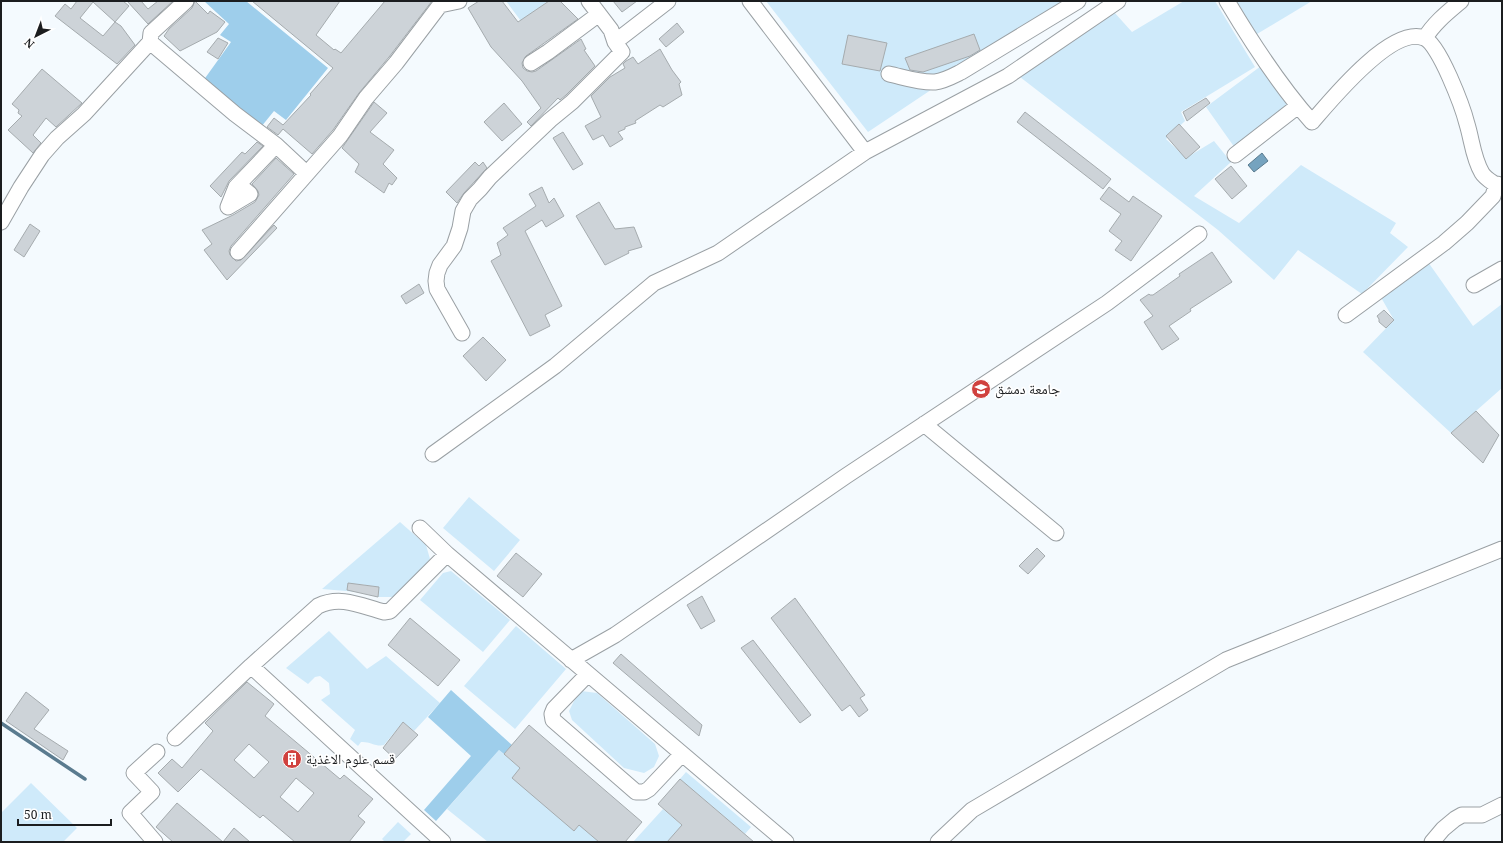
<svg xmlns="http://www.w3.org/2000/svg" width="1503" height="843" font-family="'Noto Serif','Noto Naskh Arabic',serif">
  <style>
    .green { fill: #cfeafa }
    .forest { fill: #9eceeb }
    .water { fill: #75a3bf; stroke: #5a7b8f }
    .lines { fill: none; stroke-linecap: round; stroke-linejoin: round }
    .stream { stroke: #5a7b8f; stroke-width: 3.5 }
    .building { fill: #cdd3d8; stroke: #a5abae; fill-rule: evenodd }
    .minor-casing { stroke: #9aa0a4; stroke-width: 17 }
    .minor { stroke: #fff; stroke-width: 15 }
    .labels { text-anchor: middle; stroke-width: 3.5; stroke-linejoin: round; paint-order: stroke }
    .poi-label { font-size: 14px; fill: #1b1d1f; stroke: #fff; text-anchor: start }
  </style>
  <rect width="100%" height="100%" fill="#f4fafe"/>
  <!-- green -->
  <path class="green" d="M506,1H548L521,21Z
    M766,1H1064L868,132Z
    M1184,1H1215L1255,67L1181,112L1185,121L1166,139L1186,158L1214,141L1231,162L1194,196L1239,223L1301,165L1396,223L1390,233L1408,247L1362,294L1298,250L1274,280L1218,230L1020,77L1114,12L1132,32Z
    M1236,1H1312L1257,34Z
    M1261,66L1292,106L1235,148L1206,107Z
    M1428,262L1473,326L1502,304V388L1451,433L1363,352L1394,320L1379,294Z
    M469,497L520,540L494,571L443,528Z
    M400,522L426,545L430,559L399,596L394,597H378V587L359,584L358,592L322,589Z
    M451,571L510,620L483,652L420,600L443,573Z
    M516,626L566,669L515,729L464,686Z
    M329,631L367,669L386,656L440,703L414,731L403,722L384,745C376,747 369,741 361,742L358,746L350,739L355,730L321,700L330,694L329,683L320,676L315,677L308,684L286,668Z
    M581,691L597,693L655,744L659,756L654,767L644,773L624,768L572,720L569,711L574,701Z
    M499,750L520,768L574,831L582,822L584,829L599,842H488L447,809Z
    M686,772L751,827L745,834L680,779Z
    M31,783L77,828L63,842H1V813Z
    M663,809L701,842H633Z
    M398,822L411,834L403,842H385L382,839Z"/>
  <!-- forest -->
  <path class="forest" d="M204,1H246L328,68L286,120L274,111L261,127L203,81L231,42L220,35L229,24Z
    M451,690L512,745L504,754L499,750L436,821L424,810L471,756L428,717Z"/>
  <!-- water -->
  <path class="water" d="M1262,153L1268,161L1254,172L1248,165Z"/>
  <g class="lines">
    <!-- stream -->
    <path class="stream" d="M1,723L85,779"/>
  </g>
  <!-- building -->
  <path class="building" d="M77,1H123L129,6L115,22L121,26L135,45L117,64L55,16L65,4L71,9ZM93,2L115,22L103,36L80,18Z
    M127,1H141L148,9L158,1H173L148,24Z
    M195,1L208,14L210,11L225,22L217,32L180,51L164,36L169,29L192,8Z
    M252,1H340L316,35L334,50L335,49L341,53L385,1H432L389,57L359,93L333,130L312,154L283,129L278,135L267,127L274,118L283,125L311,95L310,94L333,68Z
    M479,1H502L518,22L549,1H560L578,19L526,56L522,63L523,68L527,71L532,72L536,71L581,39L586,49L584,50L595,66L566,95L560,100L558,98L531,126L527,122L541,108L522,81L491,47L468,8Z
    M613,1H637L622,12Z
    M677,23L684,32L666,47L659,39Z
    M974,34L980,50L970,56L923,72L910,70L905,58Z
    M848,35L887,43L880,71L842,64Z
    M218,38L228,43L218,59L207,52Z
    M660,49L672,70L681,82L679,84L682,95L663,107L660,105L635,121L636,123L625,127V129L618,132L623,139L610,147L603,135L593,140L585,126L601,117L591,96L610,77L625,68L623,64L626,61L633,57L638,64Z
    M42,69L82,103L56,127L46,118L33,135L41,143L33,153L8,130L22,116L18,113L19,110L12,104Z
    M1206,98L1210,103L1187,121L1183,112Z
    M374,102L387,113L370,132L394,150L383,164L397,178L392,185L389,183L384,193L355,172L359,164L342,148Z
    M504,103L522,124L502,141L484,122Z
    M1025,112L1111,179L1103,189L1017,122Z
    M1179,124L1200,147L1186,159L1166,136Z
    M563,132L583,164L573,170L553,138Z
    M257,142L263,146L229,181L221,197L210,186L242,152L245,154Z
    M276,158L294,174L231,246L229,251L230,255L236,261L241,260L274,225L277,228L227,280L204,250L212,244L202,230L233,215L255,202L259,195L258,191L252,184Z
    M475,162L479,166L483,162L487,168L464,193L457,203L446,192Z
    M1231,166L1247,186L1232,199L1215,179Z
    M542,187L549,203L554,198L564,216L546,227L542,220L525,231L562,306L545,315L550,326L530,336L491,261L501,255L497,243L508,235L503,228L536,206L529,194Z
    M1109,187L1129,202L1133,196L1162,216L1131,261L1115,250L1122,241L1109,231L1121,214L1100,199Z
    M599,202L615,229L634,227L642,247L628,251L629,253L605,265L576,216Z
    M30,224L40,231L24,257L14,250Z
    M1212,252L1232,282L1190,309L1191,311L1169,326L1179,339L1162,350L1144,322L1153,316L1140,300L1149,294L1150,295H1153L1180,276L1179,274Z
    M419,284L424,293L406,304L401,296Z
    M1384,310L1394,320L1386,328L1379,322V319L1377,316Z
    M483,337L506,360L486,381L463,356Z
    M1476,411L1499,435L1483,463L1451,433Z
    M1037,548L1045,556L1028,574L1019,566Z
    M516,553L542,574L523,597L497,576Z
    M348,583L379,587L378,597L347,590Z
    M702,596L715,621L701,629L687,605Z
    M795,598L865,695L860,698L868,710L859,717L850,705L842,711L771,618Z
    M410,618L460,660L438,686L388,645Z
    M753,640L811,715L800,723L741,648Z
    M621,654L702,725L699,736L613,663Z
    M247,682L274,704L265,716L340,779L344,775L373,799L358,816L365,822L349,842H295L263,815L260,818L201,769L178,792L158,773L172,759L182,768L213,731L205,723ZM249,744L269,762L254,778L234,760ZM296,778L314,793L298,812L280,797Z
    M26,692L49,710L34,729L68,751L63,760L6,721Z
    M403,722L418,735L395,759L383,748Z
    M529,725L642,822L625,842H599L579,825L574,831L512,778L520,768L504,754Z
    M680,779L754,842H667L682,825L658,804Z
    M177,803L223,842L234,828L250,842H173L156,827Z"/>
  <g class="lines">
    <!-- minor casing -->
    <g class="minor-casing">
      <path id="minor" d="M750,1L865,152
        M1227,1C1252,43 1279,85 1312,122C1331,100 1392,25 1424,38C1439,43 1463,108 1467,124C1472,140 1473,158 1482,173C1485,178 1492,182 1496,185L1497,184L1502,186
        M1425,38C1434,23 1448,12 1461,1
        M150,42L235,114L276,145L306,173
        M615,42L668,1
        M531,63L548,52L599,14
        M889,74C903,77 920,83 935,82C944,81 953,76 961,72L1078,1
        M1235,155L1298,106
        M239,185L250,194L228,207L236,187L276,145
        M1,222L21,187L42,155L57,138L84,114L150,42L151,33L186,1
        M238,252L340,136L366,98L396,63L440,5L459,1
        M1474,285L1502,269
        M1346,315L1444,243L1467,223L1493,196L1496,185
        M462,333L437,289L436,281L437,273L440,265L454,246L460,228L463,211L470,199L480,189L490,177L550,120L572,102L622,52L615,42L611,30L589,1
        M924,424L1056,533
        M433,454L555,366L654,283L718,253L865,152L1008,76L1118,1
        M420,528L447,554
        M571,660L615,635L846,476L1107,303L1199,234
        M251,666L443,842
        M588,674L554,709L552,714L553,720L636,792H644L649,789L682,754
        M175,738L251,666L318,606C341,595 361,606 384,612L390,611L447,554L786,842
        M155,842L130,813L152,792L134,773L157,752
        M938,842L972,810L1226,660L1502,549
        M1432,842L1443,829L1455,819L1462,815H1482L1502,805"/>
    </g>
    <!-- minor -->
    <use href="#minor" class="minor"/>
  </g>
  <!-- icons -->
  <defs>
    <g id="university-disc" transform="scale(1)"><circle r="9.5" fill="#d0413e" stroke="#fff"/><path d="M0-5L7-2L0 1L-7-2ZM-4 1L0 2.5L4 1V4Q0 6-4 4Z" fill="#fff"/></g>
    <g id="building-disc" transform="scale(1)"><circle r="9.5" fill="#d0413e" stroke="#fff"/><path d="M-4-6H4V6H1V3H-1V6H-4ZM-2.5-4.3h1.7v1.8h-1.7ZM.8-4.3h1.7v1.8H.8ZM-2.5-1h1.7V.8h-1.7ZM.8-1h1.7V.8H.8Z" fill="#fff"/></g>
  </defs>
  <g fill-rule="evenodd">
    <use href="#university-disc" x="981" y="389"/>
    <use href="#building-disc" x="292" y="759"/>
  </g>
  <g class="labels">
    <!-- poi labels -->
    <g class="poi-label">
      <text x="995" y="394">جامعة دمشق</text>
      <text x="306" y="764">قسم علوم الاغذية</text>
    </g>
  </g>
  <!-- border -->
  <rect width="1503" height="843" fill="none" stroke="#1b1d1f" stroke-width="4"/>
  <!-- north arrow -->
  <g transform="translate(36 36) rotate(222)" stroke="#ffffff" stroke-width="3" paint-order="stroke">
  <path d="M0-3L7 15L0 10L-7 15Z" fill="#1b1d1f"/>
  <text y="-6" font-size="11" font-weight="bold" text-anchor="middle" fill="#1b1d1f">N</text>
  </g>
  <!-- scale -->
  <path d="M18 819v6h93v-6" fill="none" stroke="#1b1d1f" stroke-width="2"/>
  <text x="24" y="819" font-size="12" fill="#1b1d1f" stroke="#ffffff" stroke-width="3" paint-order="stroke">50 m</text>
</svg>
